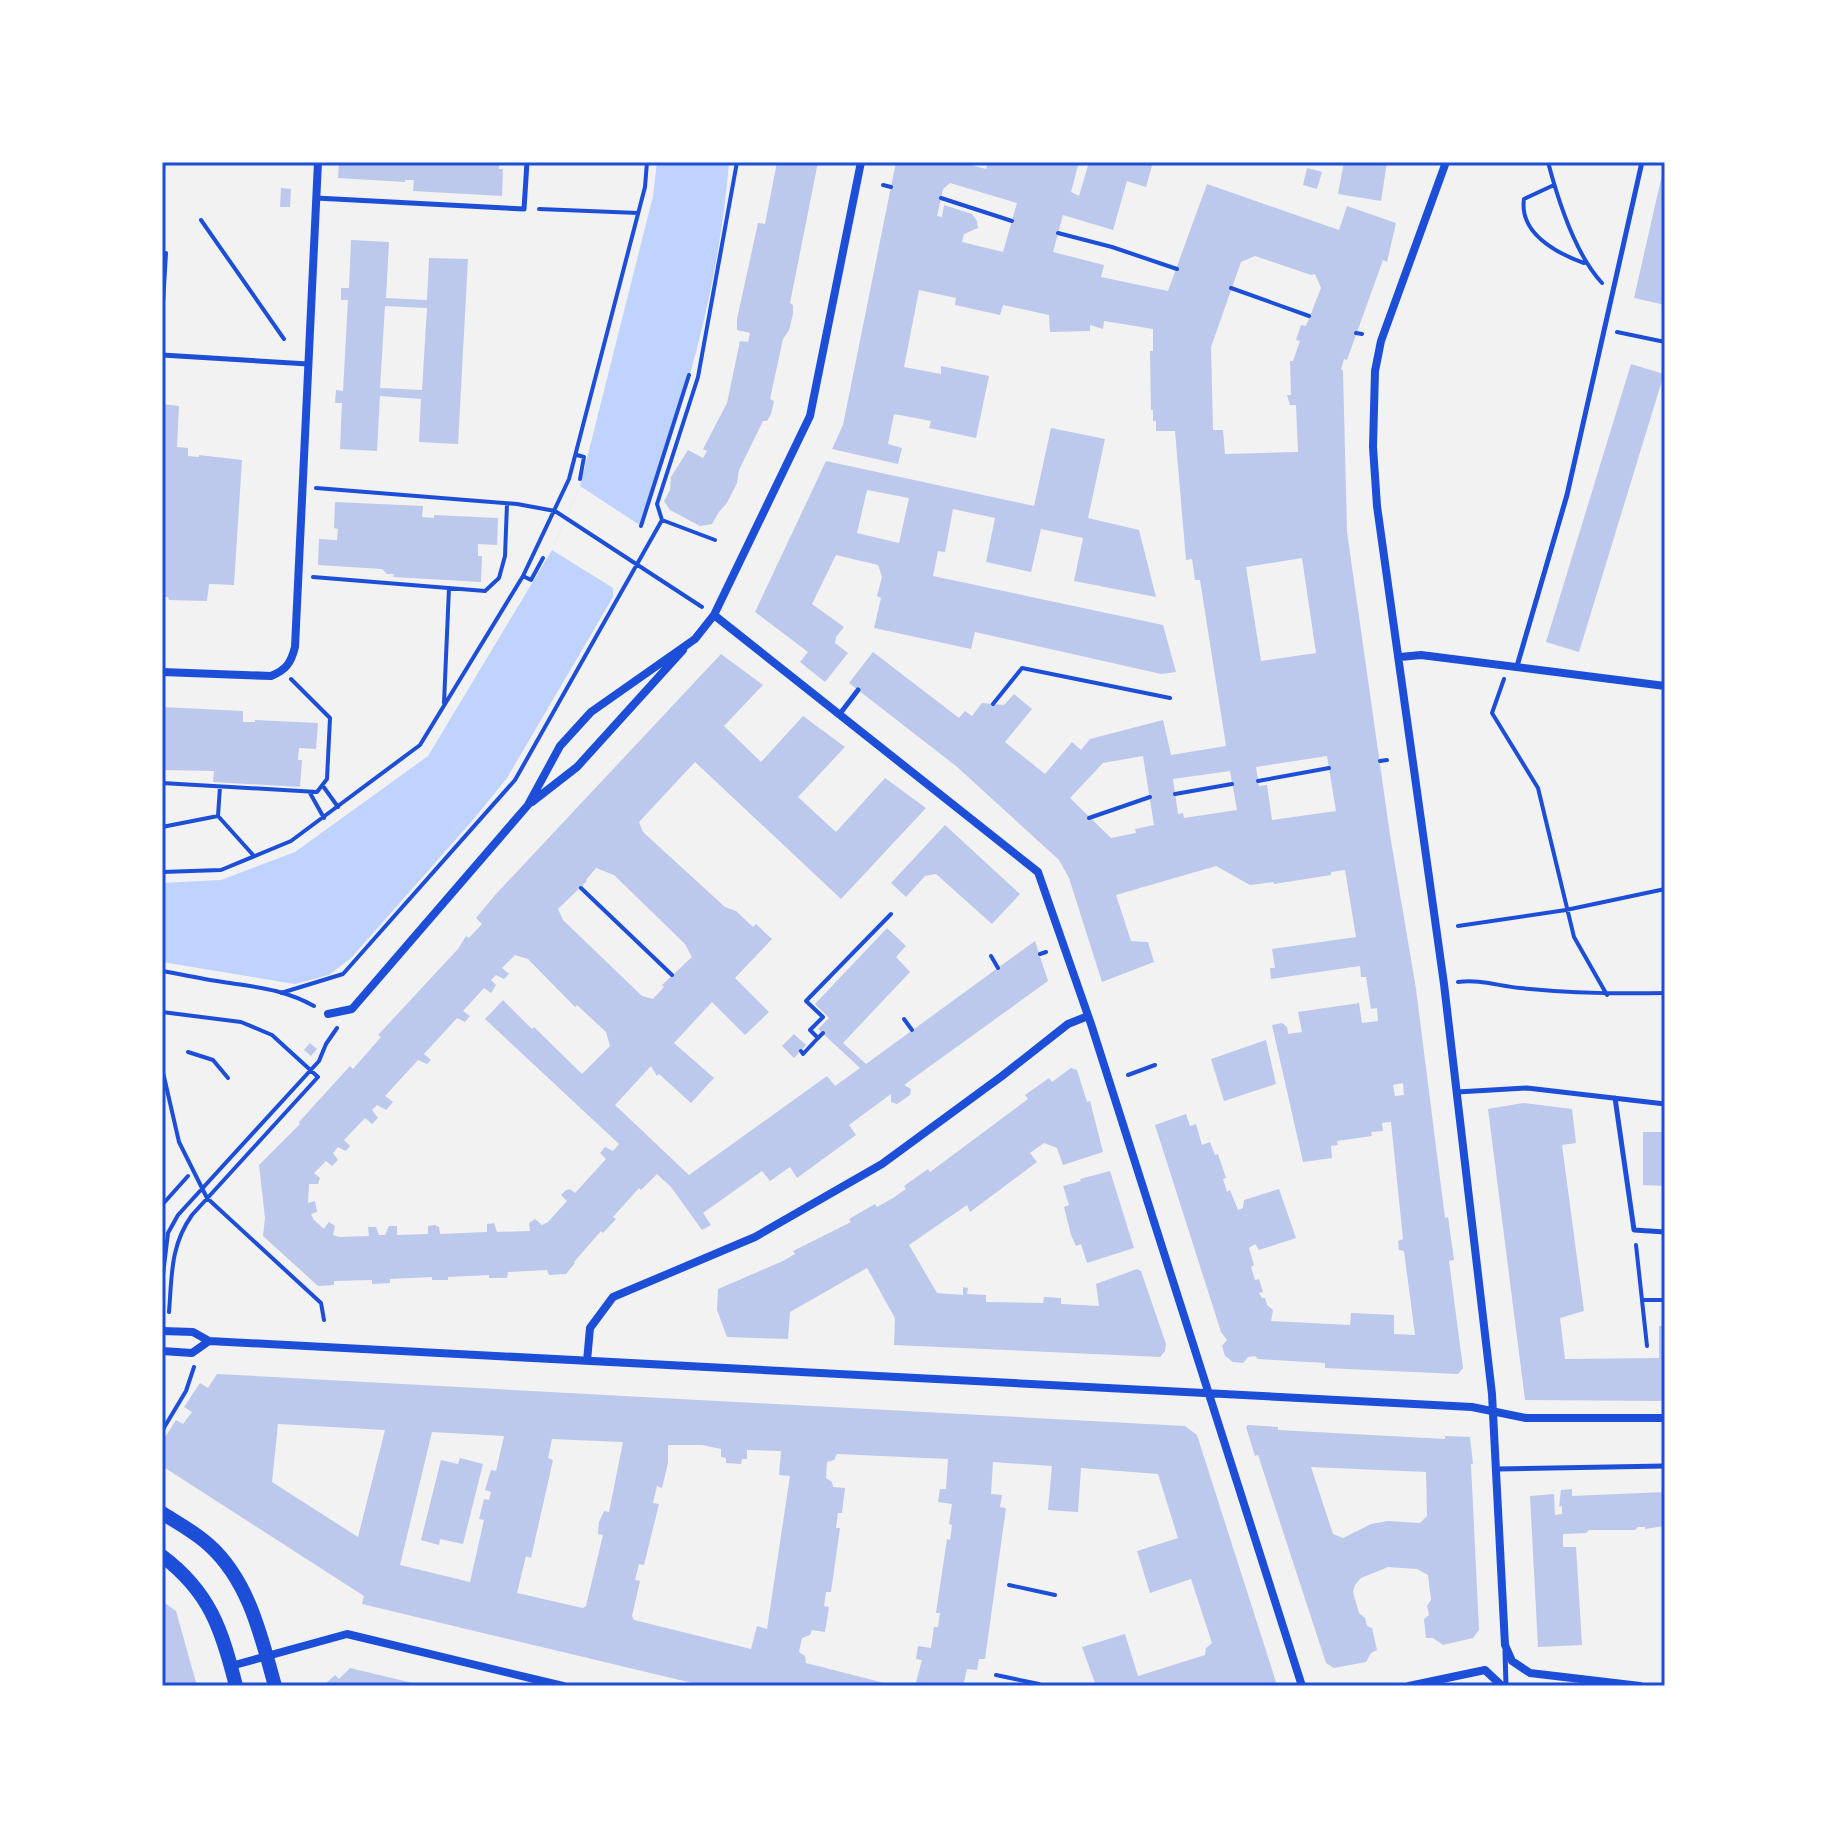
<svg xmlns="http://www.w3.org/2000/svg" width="1827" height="1848" font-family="Helvetica,sans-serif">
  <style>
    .water { fill: #bfd3fe }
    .pier { fill: #f2f2f2 }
    .building { fill: #bdc9ec; fill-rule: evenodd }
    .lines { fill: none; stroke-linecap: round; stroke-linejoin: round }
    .path { stroke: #1d4ed8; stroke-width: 4 }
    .service { stroke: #1d4ed8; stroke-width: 5 }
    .minor { stroke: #1d4ed8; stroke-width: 8 }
    .secondary { stroke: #1d4ed8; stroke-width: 14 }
    .neatline { fill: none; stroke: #1d4ed8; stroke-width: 3 }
  </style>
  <rect width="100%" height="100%" fill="#f2f2f2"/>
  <!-- water -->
  <path class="water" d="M657,162H729C718,304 671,458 613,588V597L507,778L472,821L351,958L329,975L295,984L162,962V883L221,880L295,852L428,756L552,550L580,486L653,196Z"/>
  <!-- pier -->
  <path class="pier" d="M580,486L641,526L613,588L552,550Z"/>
  <!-- building -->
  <path class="building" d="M162,162H166L164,188H162Z
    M339,162H499V169H503L502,196L413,191L414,180H405V182L338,178Z
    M777,162H818L790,303L793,305V314L789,330L783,339L770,399L774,401L771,414L767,421H763L739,470L737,483L727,503L719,512L712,524L700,526L670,510L664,501L670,490L671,477L688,450L703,458L707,451L703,449L727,403L740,341L748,342L750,333L737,330V319L758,223L765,224Z
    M896,162H972L971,165L986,169L988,162H1079L1071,192L1079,196L1089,162H1153L1146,187L1127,181L1113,230L1063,215L1053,252L1104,265L1101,277L1168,291L1207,184L1339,230L1347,206L1396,223L1387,262L1383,260L1347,360L1344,359L1341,369L1343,371L1347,532L1390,835L1416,989L1445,1218L1448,1217L1454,1260L1449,1261L1463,1368L1458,1374L1325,1368V1363L1258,1359L1255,1356L1248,1357L1243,1363L1233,1362L1225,1356L1222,1346L1227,1340L1221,1332L1155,1125L1186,1114L1190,1126L1196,1124L1202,1145L1210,1142L1215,1155L1218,1154L1226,1178L1223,1179L1227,1192L1230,1190L1238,1210L1243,1208L1244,1200L1279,1189L1296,1238L1259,1250L1255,1244L1249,1248L1254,1265L1251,1267L1255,1280L1259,1279L1263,1292L1259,1293L1262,1298H1265L1267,1305L1273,1310L1271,1321L1350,1325L1351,1313L1394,1315V1334L1415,1335L1404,1251L1399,1250L1398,1241L1403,1239L1391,1122L1382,1123L1383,1131L1371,1132L1372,1136L1337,1141L1338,1145L1331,1146L1332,1158L1303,1162L1272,1025L1282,1023L1287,1027L1288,1034L1302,1032L1298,1012L1359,1003L1362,1023L1378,1021L1377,1008L1371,1009L1366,977H1361L1360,966L1271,979L1270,968H1275L1272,949L1356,937L1345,870L1331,872V875L1274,884L1273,882L1250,885L1216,866L1116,895L1131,941L1148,942L1154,962L1102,982L1069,878L1059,860L956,766L849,683L873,652L959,718L965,711L972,716L982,703L1004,705L1014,694L1032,709L1005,742L1045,774L1072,742L1081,750L1090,739L1163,720L1171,755L1226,746L1200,580H1195L1192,559L1186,560L1175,431H1156V421H1153V410H1151L1150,351H1153V329L1104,321L1103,329L1090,325V331L1050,332L1049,315L1003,305L1000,315L955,305L956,298L919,290L904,367L941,374V366L989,376L976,438L929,428L931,421L894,414L888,444L902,448L898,464L832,449L843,425ZM950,183L1017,203L1003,252L962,242L964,234L978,228L977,221L972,214L944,205L942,217L937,216L943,189ZM1255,256L1311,275L1315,274L1321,288L1306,326L1301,325L1296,340L1300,341L1293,361H1290L1291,395H1287L1290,405H1296L1298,452L1225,454L1223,430H1213L1211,347L1241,262ZM1302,558L1316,653L1261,661L1246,567ZM1143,756L1154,825L1135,829L1136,833L1111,838L1070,798L1103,763ZM1327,756L1336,811L1272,820L1267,785L1259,786L1256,767ZM1230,771L1237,810L1184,818L1183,813L1178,814L1173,779ZM1403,1083L1404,1095L1395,1096L1393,1085Z
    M1344,162H1387L1381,201L1338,194Z
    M1664,166H1665V305L1634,298Z
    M1307,168L1322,172L1317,189L1303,185Z
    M281,188L291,189L290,207H280Z
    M351,240L389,242L386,298L427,300L429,258L468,259L458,444L419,442L421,399L380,396L377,451L340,449L342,403H335L336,390L343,391L348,300H341V288H349ZM385,306L427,308L422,390L380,388Z
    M1631,364L1664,374L1579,652L1546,642Z
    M162,404L179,406L177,447L188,448V456L199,457V455L242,460L234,585L209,584L207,601L169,600L168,597H162Z
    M1051,428L1105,439L1088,518L1139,530L1156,597L1074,581L1083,538L1041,529L1031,572L986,562L995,518L953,509L945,552L938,551L933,576L1163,625L1176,672L1161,674L975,632L971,649L874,628L881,598L877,596L882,577L878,565L836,555L812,604L844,627L836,637L835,643L848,653L825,682L800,662L808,652L755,612L826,461L1034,506ZM867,490L909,498L899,543L857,533Z
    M335,502L423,506L422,517L434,518V515L498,518L497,545L478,544V556H482L481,582L393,577L394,574H387L382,569L318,565L319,539L337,540L338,529L334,528Z
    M721,654L763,685L724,726L761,762L803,716L845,747L798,797L836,832L885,778L926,808L841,899L695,762L639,822L643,832L725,907L736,911L753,927L756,924L772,939L735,978L769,1012L745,1035L712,1002L674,1043L714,1078L691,1103L659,1074L657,1076L651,1066L615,1105L689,1175L827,1076L835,1086L860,1068L818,1029L829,1018L815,1004L887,928L906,946L896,957L910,972L843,1043L866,1064L1035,941L1048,981L904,1085L911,1089L910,1095L897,1104L891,1102V1094L849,1125L856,1135L797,1178L790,1167L770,1181L762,1171L703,1213L711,1225L702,1230L671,1187L657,1174L641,1190L639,1188L613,1217L616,1219L603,1233L601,1231L574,1262L575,1263L566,1274L549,1275L547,1270L508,1272L507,1278H489V1275L448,1277V1280H432V1277L390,1279V1283L372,1284V1280L334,1281V1285L318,1286L263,1236L265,1218L259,1165L300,1124L299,1122L350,1066L353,1069L381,1037L378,1035L458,949L466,936L469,938L482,924L476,918L496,894ZM596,868L614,875L685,944L692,957L662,985L664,987L653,999L642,996L563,920L558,909L587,881L586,880ZM515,955L528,959L575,1007L577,1005L606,1032L610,1046L582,1074L534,1027L532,1029L503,1000L485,1019L619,1144L613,1151L605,1147L600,1153L606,1159L575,1193L570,1189L566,1190L561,1195L567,1201L548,1222L542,1225L535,1219L529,1223L530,1231L497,1232L494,1223L487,1224V1232L440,1234L439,1227L435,1225L428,1226V1234L397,1235V1226H389L385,1235H379L376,1227H368L369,1236L339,1237L333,1235L335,1226L329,1222L324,1229L314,1220L311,1214L317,1212L315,1201L308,1203L309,1184H318L320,1178L314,1173L326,1161L332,1166L338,1160L333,1153L338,1147L346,1151L350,1146L344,1140L365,1118L372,1124L378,1118L372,1110L377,1105L386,1110L393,1102L385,1096L418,1060L427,1064L431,1060L424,1054L457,1018L465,1022L470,1016L463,1011L484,988L491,993L496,985L491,980L496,975L504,979L509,974L502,968Z
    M162,707L243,711V722H255V720L318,723L316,749L299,748L298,760H302L300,787L213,782L214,771L162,770Z
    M945,825L1020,894L992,924L936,874L925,876L906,897L891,883Z
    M794,1034L806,1045L794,1058L782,1046Z
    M1266,1040L1276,1084L1224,1101L1211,1059Z
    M310,1043L317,1049L311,1056L304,1050Z
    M1071,1068L1077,1070L1087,1102L1090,1101L1103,1152L1063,1165L1057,1148L1044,1143L1030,1153L1037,1162L970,1212L967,1205L909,1245L937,1293L963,1295V1287L968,1288L967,1294L986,1295V1302L1043,1303L1044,1297L1061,1298V1304L1099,1306L1096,1284L1137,1269L1141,1271L1166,1344L1165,1351L1160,1357L894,1345L895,1318L867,1268L790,1312L788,1339L727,1337L717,1310L718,1289L783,1261L795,1254L793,1251L851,1222L849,1219L875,1204L877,1207L893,1198L906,1189L904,1186L928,1169L930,1172L1028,1099L1025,1095L1049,1078L1052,1082Z
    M1523,1103L1572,1109L1576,1143L1562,1145L1584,1311L1560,1318L1565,1359L1659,1358V1326H1665V1401L1525,1400L1488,1109Z
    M1643,1132H1665V1186L1643,1185Z
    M1110,1171L1134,1248L1087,1263L1081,1244L1076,1246L1071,1235L1064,1207L1069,1205L1063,1186L1081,1181L1080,1179Z
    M217,1374L1185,1426L1197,1435L1276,1682L1272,1686H1096L1082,1647L1125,1634L1138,1676L1205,1655L1206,1648L1212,1643L1191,1579L1150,1593L1137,1551L1178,1538L1158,1474L1081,1468L1078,1512L1048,1510L1052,1466L993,1462L991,1494L1002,1495L1000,1507L1006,1508L985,1659H979L977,1670L967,1669L963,1686H915L922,1660L916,1659L918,1646L931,1648L934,1627H938L940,1613H936L947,1539L950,1540L952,1525L949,1524L952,1504L938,1502L940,1489H946L948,1459L837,1454L834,1460L827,1462L826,1478L832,1482L833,1487L845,1488L842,1513H838L836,1528H840L831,1592H826L824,1606L829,1607L825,1632L812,1630L810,1635L802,1638L799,1652L805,1656L806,1663L896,1686H705L362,1604L364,1596L162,1466V1442L176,1420L183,1424L192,1412L184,1407L200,1383L208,1388ZM278,1424L385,1430L358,1537L272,1482ZM432,1432L504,1436L496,1471L491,1470L485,1490L491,1492L489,1500L484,1499L479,1519L484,1520L470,1582L400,1565ZM552,1439L623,1442L609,1512L604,1511L599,1522L598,1534L603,1535L586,1606L583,1608L517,1593L526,1556L531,1558L553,1460L548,1458ZM668,1445H702L721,1449V1457L726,1458V1463L741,1464L742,1459H747V1450L781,1451L779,1475L790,1476L767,1629L757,1626L751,1649L634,1620L632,1616L640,1581L635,1580L639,1564L644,1565L659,1504L653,1503L657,1486L662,1488L668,1463Z
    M1248,1425L1278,1427V1430L1445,1439V1436L1470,1437L1473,1464H1471L1479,1630L1473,1638L1443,1645L1433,1638H1426L1424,1619L1429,1615L1427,1606L1431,1600L1428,1575L1417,1569L1388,1567L1361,1578L1355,1585L1353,1592L1359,1613L1365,1618L1367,1626L1372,1628L1377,1650L1371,1653L1366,1662L1334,1668L1326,1663L1258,1455L1255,1456L1246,1427ZM1311,1467L1426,1472L1427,1516L1420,1523L1388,1521L1371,1524L1343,1538L1333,1534Z
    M460,1458L483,1464L463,1544L440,1539L439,1545L421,1540L441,1460L458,1464Z
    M1572,1489V1496L1665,1492V1526L1645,1529V1527H1638L1635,1530H1589L1586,1533L1563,1534V1547H1576L1582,1645L1538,1647L1530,1496L1554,1494L1555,1515L1562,1514V1506L1559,1507L1561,1490Z
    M162,1601L176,1611L197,1686H162Z
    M350,1668L421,1685V1686H323L335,1675L339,1679Z"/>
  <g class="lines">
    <!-- path -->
    <path class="path" d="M1548,162C1558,200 1575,254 1602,283
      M883,185L891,187
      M1554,185L1524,199C1519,233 1556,253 1584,263
      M941,198L1012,221
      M539,209L638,213
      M201,220L284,339
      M1058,233L1112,247L1177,269
      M1231,288L1309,316
      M162,321L166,253
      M1617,332L1665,342
      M1356,333L1362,334
      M577,455L584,457L580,479
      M316,488L517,504L555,511L702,607
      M662,520L715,540
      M641,526L689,375
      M523,576L531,580L543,558
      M313,577L485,591L499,578L505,556L507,504
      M1504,679L1492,713L1538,788L1574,937L1607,995
      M444,703L449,588
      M993,704L1022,668L1170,698
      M1380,761L1387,760
      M1258,781L1329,768
      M162,783L317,792L327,779L330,718L291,679
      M323,786L338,807
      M310,793L324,818
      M1175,794L1232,784
      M218,816L220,787
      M1089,818L1150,797
      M162,827L218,816L254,856
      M162,872L221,870L291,841L420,745L523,576L569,479L645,187L647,162
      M581,888L672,975
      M1458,926L1566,910L1665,889
      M1040,954L1046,952
      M991,956L998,968
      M162,971C185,975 207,980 230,983C262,988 285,990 314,1006
      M1458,982C1479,979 1499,986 1520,988C1569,993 1616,994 1665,993
      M281,993L343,974L515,780L662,520L657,504L698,377L737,162
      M162,1012L241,1022L272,1035L318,1077L192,1215C170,1246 172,1276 169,1312
      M904,1019L912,1030
      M823,1033L818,1038L810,1030L823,1017L806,1001L891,914
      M801,1051L803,1054L818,1038
      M188,1052L213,1060L228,1078
      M162,1068L179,1142L207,1198L321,1303L324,1320
      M1128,1075L1155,1065
      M162,1205L188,1176
      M1636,1245L1647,1346
      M162,1283L168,1233L178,1215L319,1061L326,1044L337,1028
      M1642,1300H1665
      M162,1431L186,1391L194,1367
      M1009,1585L1055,1595
      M996,1675L1039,1684"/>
    <!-- service -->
    <path class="service" d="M316,198L524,209L527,162
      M162,355L308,364
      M1517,666L1567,495L1642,162
      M839,715L858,690
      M1457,1092L1527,1088L1665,1104
      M1615,1098L1634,1230L1665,1232
      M1498,1469L1665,1466
      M1505,1651L1506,1686"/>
    <!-- minor -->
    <path class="minor" d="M1446,162L1381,341L1375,371L1373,447L1377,506L1444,984L1492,1394L1505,1645L1512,1661L1530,1673L1640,1686
      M714,615L1038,872L1091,1024L1302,1686
      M1400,657L1421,655L1665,686
      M162,672L271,676C286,670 291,663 295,647L318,162
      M532,802L577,767L683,650
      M328,1014L352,1009L528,805L560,746L591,712L695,639L714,615L810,416L861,162
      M162,1331L193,1332L209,1341L1472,1407L1526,1418H1665
      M162,1351L192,1353L209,1341
      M587,1361L590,1328L613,1297L755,1237L882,1164L1002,1076L1068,1024L1088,1016
      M231,1666L347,1634L563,1686
      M1409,1686L1485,1670L1502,1686"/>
    <!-- secondary -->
    <path class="secondary" d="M162,1513C178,1523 195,1532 209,1545C249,1581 261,1636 275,1686
      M162,1556C210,1592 222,1630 236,1686"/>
  </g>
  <!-- border -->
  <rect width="1827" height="1848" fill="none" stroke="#ffffff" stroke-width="328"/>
  <rect x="164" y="164" width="1499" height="1520" class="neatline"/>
</svg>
